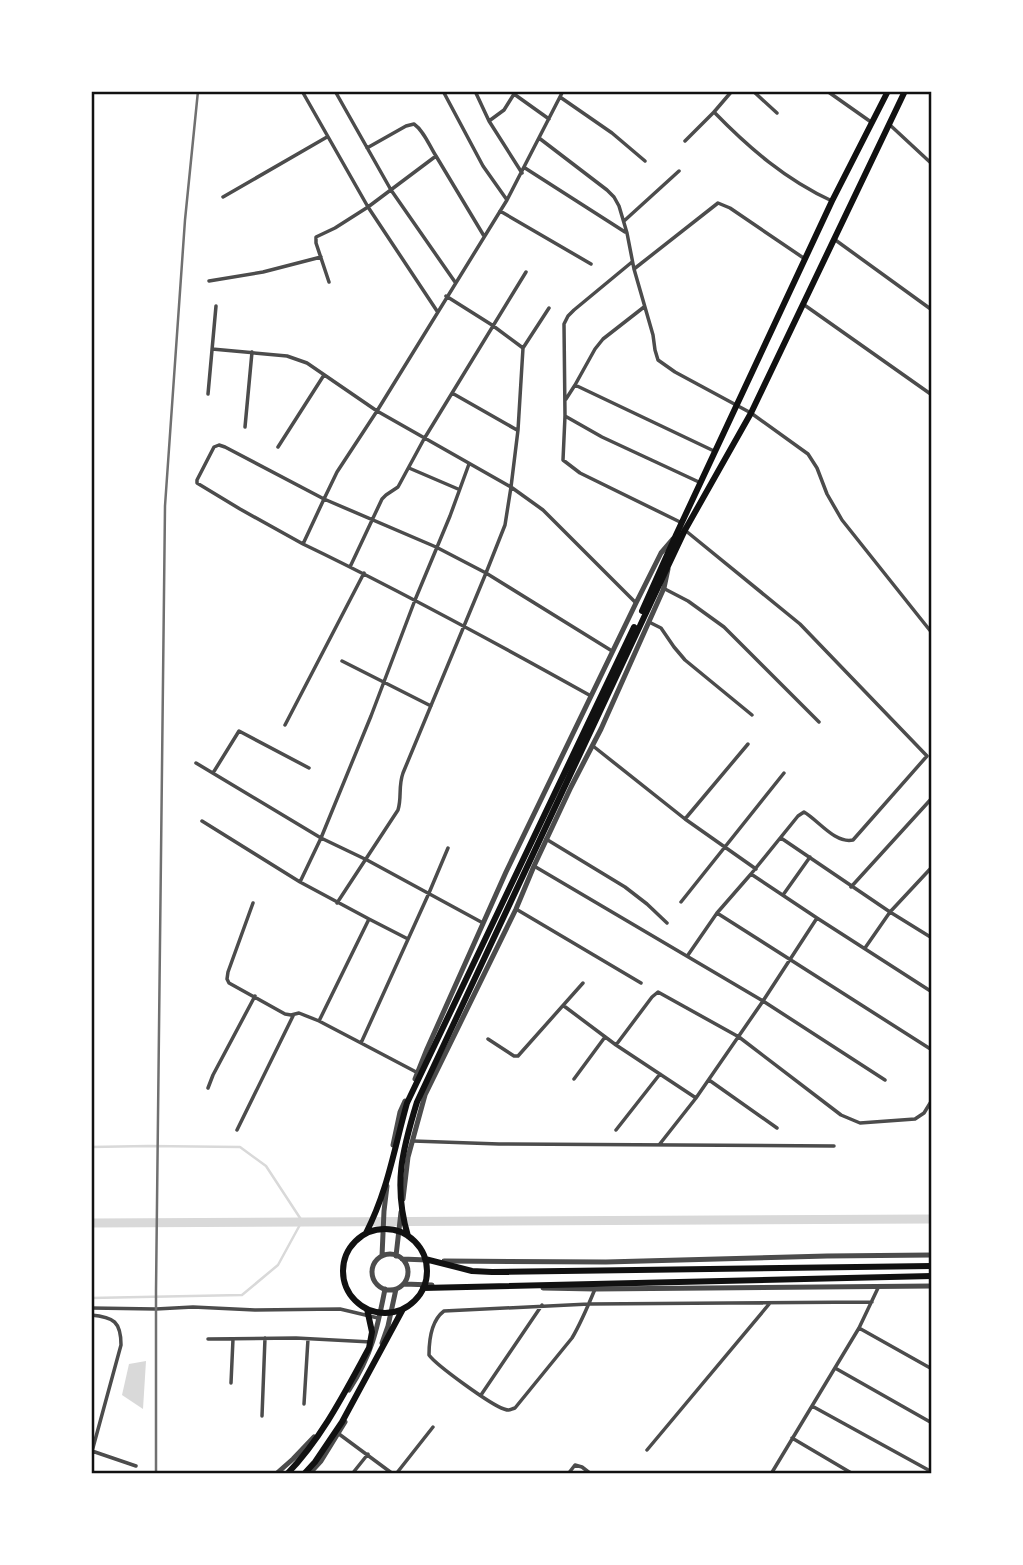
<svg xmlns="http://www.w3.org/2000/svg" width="1023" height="1565" font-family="'DejaVu Sans',sans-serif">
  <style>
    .water { fill: #d9d9d9 }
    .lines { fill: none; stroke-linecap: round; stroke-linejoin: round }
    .stream { stroke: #d9d9d9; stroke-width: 2.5 }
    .canal { stroke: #d9d9d9; stroke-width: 9 }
    .minor { stroke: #4c4c4c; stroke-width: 3.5 }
    .tertiary { stroke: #4c4c4c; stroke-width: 5 }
    .primary { stroke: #111; stroke-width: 6 }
    .rail { stroke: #707070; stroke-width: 2.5 }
    .neatline { fill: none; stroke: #111; stroke-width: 2.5 }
  </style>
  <rect width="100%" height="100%" fill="#fff"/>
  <!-- water -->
  <path class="water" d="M146,1361L143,1409L122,1395L129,1364Z"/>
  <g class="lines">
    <!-- stream -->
    <path class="stream" d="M91,1147L148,1146L240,1147L266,1166L302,1221L278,1265L242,1295L91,1298"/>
    <!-- canal -->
    <path class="canal" d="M91,1223L932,1219"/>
    <!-- minor -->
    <path class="minor" d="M302,91L368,207L437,311
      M335,91L391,190L455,282
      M443,91L483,166L507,200
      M475,91L489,121L522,173
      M563,91L507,200L377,411L511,487L505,525L486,573L612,651
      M732,91L714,112C749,148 786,180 832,201
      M753,91L777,113
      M827,91L871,122
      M560,97L612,133L645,161
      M489,121L504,110L514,94L549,119
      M890,125L932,164
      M539,138L607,190L614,197L619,206L627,233L634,269L653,335L655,350L658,360L675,372L751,413L808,454L817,468L827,494L842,520L932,633
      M685,141L714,112
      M367,148L406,126L414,124C424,131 429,145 436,156
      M525,168L625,232
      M223,197L327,137
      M500,211L591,264
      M624,221L679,171
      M834,239L932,310
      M632,262L574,310L568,316L564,324L565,416L563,460L580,473L680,522
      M634,269L718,203L730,208L805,259
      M209,281L263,272L321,257
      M329,282L316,243V237L335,228L368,207L436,156L484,236
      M446,296L492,325L523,348L518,430L511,487L543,510L636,603
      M803,304L932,395
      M523,348L549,308
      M212,349L287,356L307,363L377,411L337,472L324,499L436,547L486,573L403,773C398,787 402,797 398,810L337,903
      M575,385L595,349L603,339L644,307
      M452,393L517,430
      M208,394L216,306
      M566,399L575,385L714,451
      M565,416L602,437L701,483
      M245,427L252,352
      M278,447L324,375
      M469,464L450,516L415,600L371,716L321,838L367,860L483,923
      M409,468L458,489
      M303,544L240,509L197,483V480L214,447L219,445L225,447L324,499L303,544C401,591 496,643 591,696
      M350,567L382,499L386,495L398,487L424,439L526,272
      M663,588L688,601L724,627L819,722
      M649,622L661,628L674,647L685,660L752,715
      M342,661L431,706
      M285,725L364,573
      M593,746L685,819L756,869
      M196,763L321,838L300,882L369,919
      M213,773L239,731L309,768
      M685,819L748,744
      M202,821L300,882
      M781,838L890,912L865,948
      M546,839L625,887L647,904L667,923
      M534,866L763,1001L817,918L751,874L798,816L804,812C818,820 835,844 853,840L927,756L800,624L686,531
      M932,867L890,912L932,938
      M851,887L932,798
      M783,895L810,857
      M681,902L784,773
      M253,903L228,972L227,979L229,983L285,1014L291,1015L299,1013L319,1021
      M516,909L641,983
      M717,913L751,874
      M817,918L932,992
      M688,955L717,913L932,1050
      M564,1006L616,1045L696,1098L763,1001L885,1080
      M488,1039L514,1056H518L583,983
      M361,1043L319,1021L369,919L408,939
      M616,1045L652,997L658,992L739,1037L841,1115L860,1123L915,1119L924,1113L932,1100
      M418,1073L361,1043L429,893L448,848
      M574,1079L605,1037
      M709,1080L777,1128
      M208,1088L213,1075L255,996
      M237,1130L293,1016
      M616,1130L660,1074
      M413,1141L499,1144L834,1146
      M659,1145L696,1098
      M595,1289C588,1306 581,1323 572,1338L515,1408C509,1410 510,1411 504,1409C491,1405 436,1365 429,1355C429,1340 432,1320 444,1311L589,1304L872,1302
      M91,1308L156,1309L193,1307L255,1310L340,1309L378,1318
      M91,1315C114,1317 121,1322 121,1345L91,1455
      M859,1328L932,1369
      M208,1339L296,1338L371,1342
      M835,1368L932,1423
      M231,1383L233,1339
      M481,1395L542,1305
      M304,1404L308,1339
      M812,1406L932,1472
      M262,1416L265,1338
      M339,1434L393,1474
      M792,1438L853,1474
      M647,1450L770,1303
      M92,1451L136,1466
      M352,1474L368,1454
      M396,1474L433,1427
      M568,1474L575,1465L582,1467L591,1474
      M771,1474L859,1328L878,1288"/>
    <!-- tertiary -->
    <path class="tertiary" d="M415,1079L427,1049L506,872L636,603L661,553L673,539
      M393,1145L400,1112L405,1101
      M403,1199L408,1157L425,1095L516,909L534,866L571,787L601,729L664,588L668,569
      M372 1272a18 18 0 1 1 36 0a18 18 0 1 1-36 0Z
      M382,1256L384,1211L387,1186
      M396,1256L401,1212
      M402,1259L427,1260
      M444,1261L606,1262L827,1256L932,1255
      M404,1284L432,1285
      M543,1288L595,1289L932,1286
      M382,1343L388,1326L396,1289
      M349,1390C372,1354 377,1330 385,1289
      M276,1474L293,1459L314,1437
      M309,1474L321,1461L345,1422"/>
    <!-- primary -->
    <path class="primary" d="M642,611L676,535L832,201L888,91
      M343 1271a42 42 0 1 1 84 0a42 42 0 1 1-84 0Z
      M366,1233C388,1190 394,1149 407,1103L634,627
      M408,1236C393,1185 402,1151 417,1102L668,566L685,530L751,413L905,91
      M425,1259L472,1271L492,1272L932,1266
      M423,1288L932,1276
      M287,1474C322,1438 345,1392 369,1348L372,1332L367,1309
      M304,1474L315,1462L342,1422L403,1309"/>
    <!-- rail -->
    <path class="rail" d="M156,1474V1291L165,506L185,220L198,91"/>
  </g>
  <!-- border -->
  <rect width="1023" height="1565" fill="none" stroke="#ffffff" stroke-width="186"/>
  <rect x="93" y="93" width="837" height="1379" class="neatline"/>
</svg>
